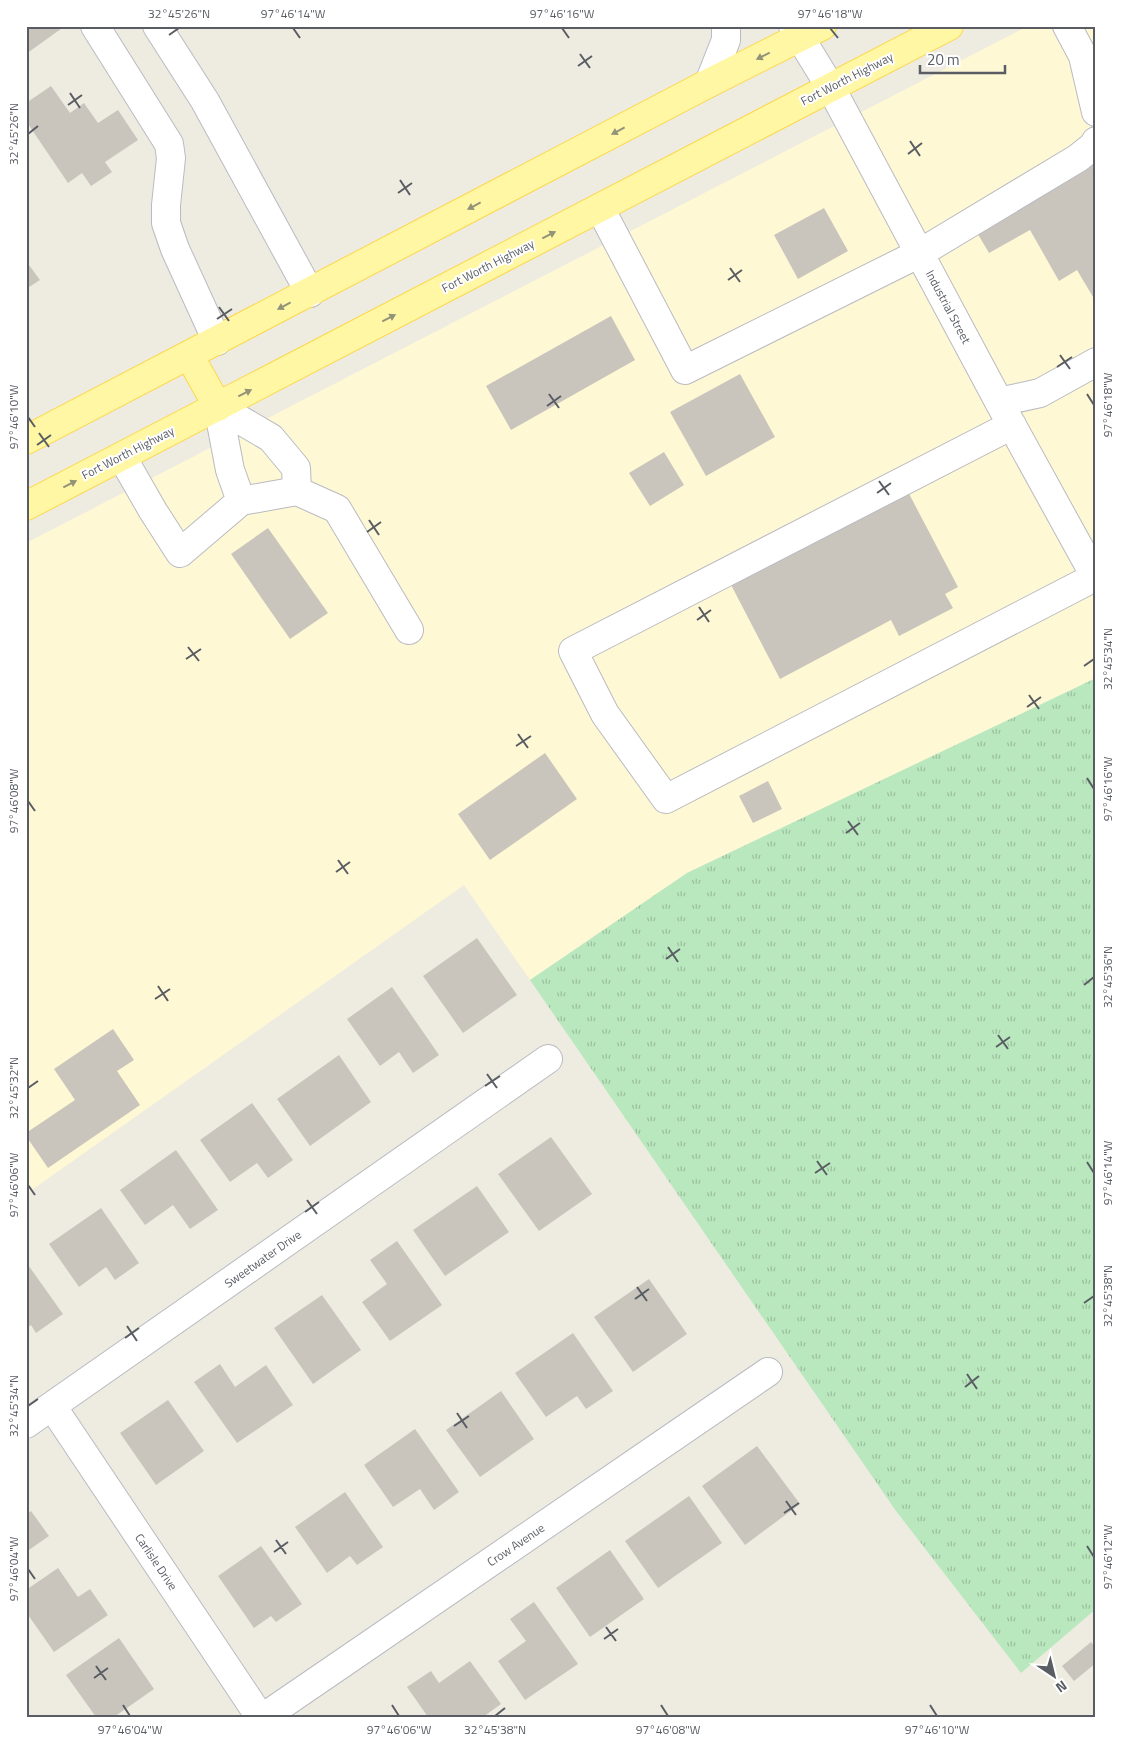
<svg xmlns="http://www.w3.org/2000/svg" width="1122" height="1743" font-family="'Titillium Web',sans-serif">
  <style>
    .commercial { fill: #fff8d4 }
    .grass { fill: url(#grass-tufts) }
    .building { fill: #c9c5bd }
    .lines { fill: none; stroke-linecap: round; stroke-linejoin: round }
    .minor-casing { stroke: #b9bbc1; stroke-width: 30 }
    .major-casing { stroke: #fdd74b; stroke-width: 30 }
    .minor { stroke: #fff; stroke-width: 28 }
    .major { stroke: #fff7a4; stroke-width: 28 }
    .oneway { fill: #93937a }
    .ticks { fill: none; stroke: #595d63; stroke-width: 2 }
    .labels { text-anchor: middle; stroke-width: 4; stroke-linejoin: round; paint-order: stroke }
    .street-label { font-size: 12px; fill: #595d63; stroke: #fff }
    .neatline { fill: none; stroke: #595d63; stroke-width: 2 }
    .ticks-label { font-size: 12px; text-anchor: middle; fill: #595d63 }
  </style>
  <defs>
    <pattern id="grass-tufts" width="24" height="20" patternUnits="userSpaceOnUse" patternTransform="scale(1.25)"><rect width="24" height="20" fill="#bae8be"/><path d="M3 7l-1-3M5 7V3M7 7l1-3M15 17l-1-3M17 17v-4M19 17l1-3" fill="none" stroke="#9abf9e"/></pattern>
  </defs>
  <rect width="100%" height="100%" fill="#eeece0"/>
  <!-- commercial -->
  <path class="commercial" d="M1028,26H1096V678L687,873L530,980L464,885L26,1194V543Z"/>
  <!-- grass -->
  <path class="grass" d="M1096,678V1609L1021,1673L896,1511L530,980L687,873Z"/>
  <!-- building -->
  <path class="building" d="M26,26H65L26,54Z
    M51,86L70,113L84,103L98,123L118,110L138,140L105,162L112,172L91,186L82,173L68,183L26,121V103Z
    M1096,152V302L1077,270L1059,281L1030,230L989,253L972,224Z
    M824,208L848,251L798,279L774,235Z
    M26,261L40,280L26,289Z
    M611,316L635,360L511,430L486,386Z
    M740,374L775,437L706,476L670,412Z
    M664,452L684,485L650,506L629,473Z
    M906,488L958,587L945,594L953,608L899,636L891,620L780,679L729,581Z
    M268,528L328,613L290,639L231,554Z
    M545,753L577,799L490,860L458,814Z
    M768,781L782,809L753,823L739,796Z
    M477,938L517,995L463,1033L423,976Z
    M392,987L439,1055L413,1073L399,1052L380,1066L347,1019Z
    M113,1029L134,1060L117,1071L140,1105L48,1168L26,1136V1133L75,1100L54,1069Z
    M339,1055L371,1102L310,1146L277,1099Z
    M252,1103L293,1160L268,1178L257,1163L230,1182L200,1140Z
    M551,1137L592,1194L539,1231L498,1174Z
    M176,1150L218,1210L190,1229L173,1205L145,1225L120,1190Z
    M477,1186L509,1232L445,1276L413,1230Z
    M101,1208L139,1263L115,1280L106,1267L79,1287L49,1244Z
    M397,1241L442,1305L390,1341L362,1302L387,1284L370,1260Z
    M26,1262L63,1314L36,1333L31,1325L26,1329Z
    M649,1279L687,1334L633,1372L594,1317Z
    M322,1295L361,1350L313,1384L274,1328Z
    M573,1333L613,1391L586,1409L577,1396L546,1417L515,1373Z
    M220,1364L235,1387L266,1365L293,1405L237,1443L194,1382Z
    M501,1391L534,1439L480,1477L446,1430Z
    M168,1400L204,1451L156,1485L120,1433Z
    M415,1429L459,1492L434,1510L420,1489L393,1507L364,1465Z
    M757,1446L800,1504L745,1545L702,1486Z
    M345,1492L383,1547L357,1565L350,1556L327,1573L295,1527Z
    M689,1496L722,1543L658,1588L625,1541Z
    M31,1511L49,1536L26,1552V1515Z
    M261,1546L302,1604L276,1622L271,1616L254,1628L218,1576Z
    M610,1550L644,1599L590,1637L556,1588Z
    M58,1568L78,1597L90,1589L108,1615L54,1652L26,1612V1590Z
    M534,1602L578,1664L525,1700L498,1661L526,1641L510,1619Z
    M119,1638L154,1689L114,1717H96L66,1675Z
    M1091,1642L1096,1648V1663L1074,1681L1062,1666Z
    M470,1661L501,1704L483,1717H428L407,1687L431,1671L439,1683Z"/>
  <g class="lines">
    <!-- minor casing -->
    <g class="minor-casing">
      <path id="minor" d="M95,26L169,144L171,158L166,205V223L175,249L217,341
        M157,26L205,101L310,293
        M793,26L831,88L999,402L1096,578
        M1067,26L1083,56L1096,112
        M709,83L726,40V26
        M600,208L685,370L920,253L1078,158L1093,146L1096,141
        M999,402L1040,393L1096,362
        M218,407L230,470L241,501L297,491L337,509L409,630
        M218,407L271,438L296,468L297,491
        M1012,425L573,651L605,714L666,799L1095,577
        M122,457L153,511L180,553L241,501
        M52,1406L260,1717
        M26,1424L548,1059
        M264,1717L768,1372"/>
    </g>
    <!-- major casing -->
    <g class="major-casing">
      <path id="major" d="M189,355L218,407
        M26,440L709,83L822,26
        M26,506L949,26"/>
    </g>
    <!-- minor -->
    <use href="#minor" class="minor"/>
    <!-- major -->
    <use href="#major" class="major"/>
  </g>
  <!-- one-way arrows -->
  <defs><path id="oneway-solid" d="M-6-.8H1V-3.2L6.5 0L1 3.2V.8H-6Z" transform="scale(1.25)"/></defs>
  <g class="oneway">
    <use href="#oneway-solid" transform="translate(763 56) rotate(153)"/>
    <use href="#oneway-solid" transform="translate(618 131) rotate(152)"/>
    <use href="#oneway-solid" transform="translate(474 206) rotate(152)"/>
    <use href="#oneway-solid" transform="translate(549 235) rotate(-27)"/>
    <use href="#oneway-solid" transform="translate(284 306) rotate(152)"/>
    <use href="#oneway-solid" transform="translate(389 318) rotate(-27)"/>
    <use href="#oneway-solid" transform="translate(245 393) rotate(-27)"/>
    <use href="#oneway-solid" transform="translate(70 484) rotate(-27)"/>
  </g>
  <!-- ticks -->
  <path class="ticks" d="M293,28L300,38M562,28L569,38M830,28L838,38M169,35L179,28M580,54L590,68M578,66L592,56M70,93L80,108M68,105L82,95M28,134L38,126M910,141L920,156M908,154L922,143M400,180L410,195M398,193L412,183M730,268L740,282M728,280L742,270M219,307L229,321M217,319L232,309M1060,355L1070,369M1057,367L1072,357M549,394L559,408M1087,394L1094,405M547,406L561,396M28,417L35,427M39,433L49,447M37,445L51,435M879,481L889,495M877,493L891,483M369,520L379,535M367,532L381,522M699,607L709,622M697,620L711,610M188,647L199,661M186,659L201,649M1084,666L1094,659M1029,695L1039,709M1027,707L1041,697M518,734L528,748M516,746L531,736M1087,778L1094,789M28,801L35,811M848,821L858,835M846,833L860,823M338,860L348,874M336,872L350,862M668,947L678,962M666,959L680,949M1084,985L1094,977M158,986L168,1001M155,999L170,989M998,1035L1008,1049M996,1047L1010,1037M487,1074L497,1088M485,1086L500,1076M28,1088L38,1081M817,1161L827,1175M1087,1162L1094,1173M815,1173L830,1163M28,1185L35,1195M307,1200L317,1214M305,1212L319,1202M637,1287L647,1301M635,1299L649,1289M1084,1303L1094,1296M127,1326L137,1341M125,1338L139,1328M967,1374L977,1389M965,1387L979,1376M28,1406L38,1399M457,1413L467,1428M454,1426L469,1416M786,1501L796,1515M784,1513L799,1503M276,1540L286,1554M1087,1546L1094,1557M274,1552L288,1542M28,1569L35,1579M606,1627L616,1641M604,1639L618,1629M96,1666L106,1680M94,1678L108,1668M123,1705L130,1716M392,1705L399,1716M661,1705L668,1716M930,1705L937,1716M495,1716L505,1708"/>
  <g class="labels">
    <!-- street labels -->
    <g class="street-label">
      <text transform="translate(847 79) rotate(-27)" y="4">Fort Worth Highway</text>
      <text transform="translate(488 266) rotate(-27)" y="4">Fort Worth Highway</text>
      <text transform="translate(948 307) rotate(62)" y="4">Industrial Street</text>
      <text transform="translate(128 453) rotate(-27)" y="4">Fort Worth Highway</text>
      <text transform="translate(263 1259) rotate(-35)" y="4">Sweetwater Drive</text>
      <text transform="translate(516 1545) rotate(-34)" y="4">Crow Avenue</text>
      <text transform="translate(156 1562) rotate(56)" y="4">Carlisle Drive</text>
    </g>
  </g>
  <!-- border -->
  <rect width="1122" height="1743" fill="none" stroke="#ffffff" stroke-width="55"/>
  <!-- north arrow -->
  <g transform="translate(1054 1676) rotate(145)" stroke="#ffffff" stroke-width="4" paint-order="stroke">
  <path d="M0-4L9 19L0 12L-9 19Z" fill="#595d63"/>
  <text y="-8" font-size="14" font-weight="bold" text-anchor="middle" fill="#595d63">N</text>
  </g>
  <!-- scale -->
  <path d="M920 65v8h85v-8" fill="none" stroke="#595d63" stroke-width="2.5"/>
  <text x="927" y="65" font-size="15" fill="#595d63" stroke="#ffffff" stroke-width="4" paint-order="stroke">20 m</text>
  <rect x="28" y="28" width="1066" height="1688" class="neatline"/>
  <g class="ticks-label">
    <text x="179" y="18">32°45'26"N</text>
    <text x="293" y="18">97°46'14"W</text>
    <text x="562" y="18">97°46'16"W</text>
    <text x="830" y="18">97°46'18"W</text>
    <text transform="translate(14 134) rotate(-90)" y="4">32°45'26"N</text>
    <text transform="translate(1108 405) rotate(-90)" y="4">97°46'18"W</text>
    <text transform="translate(14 417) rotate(-90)" y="4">97°46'10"W</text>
    <text transform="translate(1108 659) rotate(-90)" y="4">32°45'34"N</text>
    <text transform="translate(1108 789) rotate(-90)" y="4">97°46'16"W</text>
    <text transform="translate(14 801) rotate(-90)" y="4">97°46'08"W</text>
    <text transform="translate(1108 977) rotate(-90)" y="4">32°45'36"N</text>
    <text transform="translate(14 1088) rotate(-90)" y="4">32°45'32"N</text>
    <text transform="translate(1108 1173) rotate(-90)" y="4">97°46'14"W</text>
    <text transform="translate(14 1185) rotate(-90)" y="4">97°46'06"W</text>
    <text transform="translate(1108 1296) rotate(-90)" y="4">32°45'38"N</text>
    <text transform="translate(14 1406) rotate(-90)" y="4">32°45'34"N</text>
    <text transform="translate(1108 1557) rotate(-90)" y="4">97°46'12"W</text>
    <text transform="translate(14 1569) rotate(-90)" y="4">97°46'04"W</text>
    <text x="130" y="1734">97°46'04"W</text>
    <text x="399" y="1734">97°46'06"W</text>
    <text x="495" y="1734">32°45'38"N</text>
    <text x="668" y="1734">97°46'08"W</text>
    <text x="937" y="1734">97°46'10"W</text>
  </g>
</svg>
